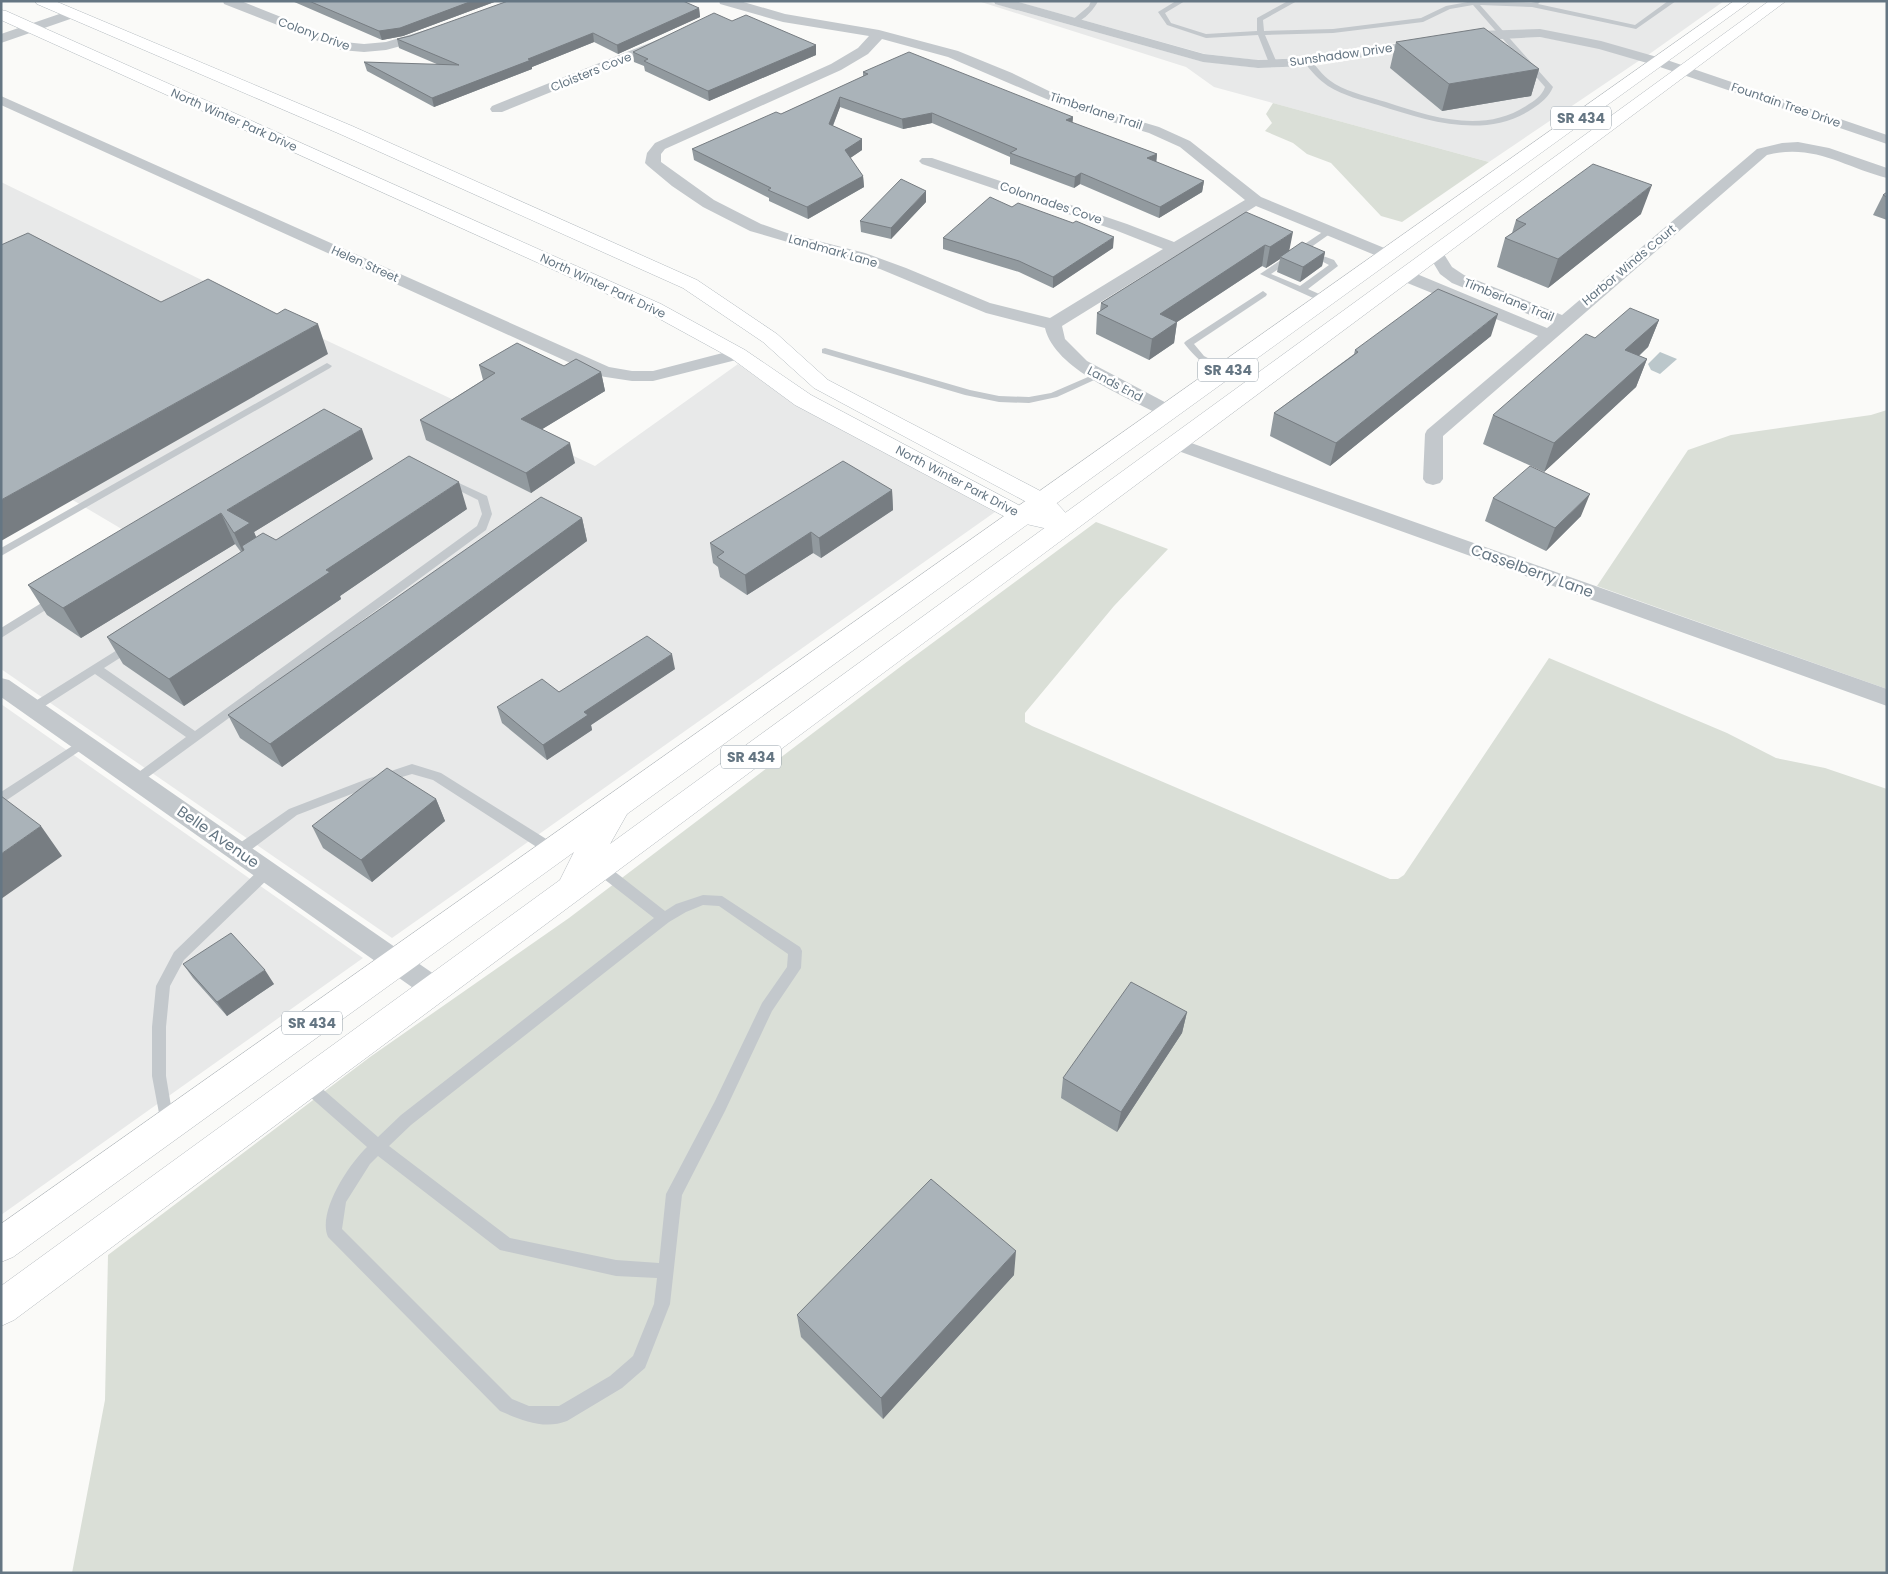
<svg xmlns="http://www.w3.org/2000/svg" width="1888" height="1574" font-family="Poppins,sans-serif">
  <style>
    .built { fill: #e8e9e9 }
    .green { fill: #dadfd7 }
    .water { fill: #bbc7cb }
    .lines { fill: none; stroke-linecap: round; stroke-linejoin: round }
    .secondary-casing { stroke: #b3babf; stroke-width: 1 }
    .primary-casing { stroke: #b5babe; stroke-width: 1 }
    .lane { fill: #c3c8cc; fill-rule: evenodd }
    .street { fill: #c3c8cc; fill-rule: evenodd }
    .secondary { fill: #fff; fill-rule: evenodd }
    .primary { fill: #fff; fill-rule: evenodd }
    .wall { fill: #929a9f }
    .shaded-wall { fill: #777d82 }
    .building { fill: #aab3b9; stroke: #777d82 }
    .labels { text-anchor: middle; stroke-width: 5; stroke-linejoin: round; paint-order: stroke }
    .far-street-label { font-size: 12px; fill: #657683; stroke: #fff }
    .shield { fill: #fff; stroke: #939fa8; stroke-width: 1 }
    .shield-label { font-size: 14px; font-weight: bold; fill: #657683 }
    .street-label { font-size: 15px; fill: #657683; stroke: #fff }
  </style>
  <rect width="100%" height="100%" fill="#fafaf8"/>
  <!-- built -->
  <path class="built" d="M978,1H985L1200,61L1258,68L1314,66L1480,39L1541,37L1599,48L1640,60L1489,162L1214,87L1186,67Z
    M1014,1H1724L1648,55L1541,30L1469,31L1304,58L1256,60L1205,54Z
    M1,182L302,329L595,466L738,364L794,404L995,512L392,938L1,669V629L147,544L71,499L1,535Z
    M1,704L363,958L1,1215Z"/>
  <!-- green -->
  <path class="green" d="M1273,103L1489,162L1402,222L1381,216L1331,163L1307,154L1293,143L1265,131L1272,123L1266,114Z
    M1887,410V689L1597,586L1688,450L1731,435L1871,415Z
    M1096,522L1168,549L1114,606L1025,713V722L1032,726L1390,879H1398L1404,875L1549,658L1727,733L1776,758L1825,768L1887,789V1573H72L105,1400L108,1255L370,1057L569,918L904,664Z"/>
  <!-- water -->
  <path class="water" d="M1660,352L1677,359L1660,374L1651,370L1648,364Z"/>
  <g class="lines">
    <!-- secondary casing -->
    <g class="secondary-casing">
      <path id="secondary" d="M35,1H55L352,126L697,280L777,334L828,380L1050,496L1078,526L1074,531L1066,533L1013,521L795,405L731,358L647,312L1,20V10L6,11L661,304L745,350L811,395L1028,510L1040,513L1034,506L814,388L763,342L683,288L340,134L37,4Z"/>
    </g>
    <!-- primary casing -->
    <g class="primary-casing">
      <path id="primary" d="M1734,1H1751L627,814L610,844L1769,1H1786L14,1320L1,1326V1286L560,880L574,852L13,1257L1,1262V1224Z"/>
    </g>
    <!-- lane -->
    <path class="lane" d="M1091,1H1098C1094,10 1081,24 1071,23V21L1089,6Z
      M1176,1H1185L1165,13L1171,23L1206,34L1257,31V18L1288,1H1297L1263,20L1264,31L1333,29L1421,18L1446,6L1473,1L1531,3L1541,1L1538,4L1635,25L1668,1H1676L1636,29L1532,7L1480,5L1553,87C1549,97 1541,103 1532,109C1485,140 1428,121 1378,105C1362,100 1344,96 1328,86C1319,80 1311,71 1304,62L1311,60C1318,69 1325,78 1335,84C1351,93 1369,97 1386,102C1431,117 1483,134 1526,106C1534,101 1542,96 1545,87L1473,5L1450,9L1423,22L1333,33L1265,35L1277,63L1273,65L1269,63L1258,35L1206,38L1167,25L1158,12Z
      M1327,229L1334,231L1307,250L1334,260L1338,266L1308,289L1328,298V302H1322L1260,274ZM1304,252L1329,265L1300,286L1271,274Z
      M1263,291L1267,294L1266,296L1194,344L1204,356L1229,369V373C1213,376 1193,355 1184,343L1186,341Z
      M825,348L970,390L999,396L1029,397L1051,393L1095,374L1098,373L1103,376L1057,397L1029,403L999,402L965,395L822,353V349Z
      M327,363L332,366L330,368L1,556V548Z
      M446,477L487,496L492,514L486,530L140,783H132L130,780L132,777L186,737L95,674L37,711L33,712L27,708L29,705L130,642L136,646L134,649L104,668L195,731L477,526L482,514L478,500L442,482L441,480L442,478Z
      M56,594L60,595L62,598L60,601L1,638V628Z
      M83,739L89,743L87,746L1,804V792Z
      M412,764L441,773L559,847L560,851L559,855H549L433,780L412,774L375,785L297,815L244,855H234L233,851L234,847L289,809L367,779Z
      M600,863L605,864L665,911L676,904L703,895L722,896L800,947L802,951L801,968L772,1011L725,1111L682,1195L670,1304L645,1368L622,1388L567,1421C544,1430 521,1420 500,1411L328,1237C317,1212 349,1164 367,1147L301,1089L299,1084L301,1079L306,1078L311,1079L378,1137L401,1115L654,918L595,872L593,868L595,864ZM703,905L719,906L788,954L787,967L762,1003L715,1101L666,1194L659,1263L616,1260L510,1238L389,1146L411,1125L669,922L686,912ZM378,1156L500,1250L616,1276L657,1278L654,1304L633,1356L610,1376L559,1406H529L512,1399L342,1229L346,1202L370,1164Z
      M267,866L272,867L274,871L272,875L184,960L170,986L166,1027V1076L174,1124L172,1129L167,1131L162,1129L152,1076V1027L156,986L174,952L262,867Z"/>
    <!-- street -->
    <path class="street" d="M223,1H241L344,42L364,44L386,42L429,29L436,33L434,36L423,40L386,50L364,52L341,50L224,4Z
      M719,1H740L785,14L879,30L958,51L1012,73L1053,93L1082,104L1159,127L1190,141L1261,197L1394,252L1396,255L1394,258H1382L1256,206L1062,326L1065,339L1087,361L1176,408L1178,412L1176,416L1169,418L1162,416C1126,396 1055,370 1045,328L986,313L880,269L750,231L703,207L672,186L648,166L645,163L647,153L655,143L831,64L858,48L869,36L783,22L720,4ZM882,39L948,57L1072,110L1149,133L1180,147L1245,200L1174,242L1127,224L932,158H922L919,161L922,164L1115,230L1163,249L1050,318L990,303L906,268L865,253L787,233L761,224L714,200L661,162V154L665,149L841,70L868,54Z
      M994,1H1015L1204,54L1258,60L1308,58L1426,39L1433,43L1426,47L1308,66L1258,68L1203,62L995,4Z
      M71,10L76,11L78,14L76,17L1,43V34Z
      M1540,29L1601,41L1664,59L1887,135V144L1654,65L1599,49L1540,37L1461,41L1454,37L1456,34L1475,31Z
      M662,38L669,42L667,45L502,112H492L490,109L492,106Z
      M1,96L609,367L632,371H653L738,349L744,350L747,354L744,358L653,381H632L599,376L1,105Z
      M1798,142L1829,148L1887,168V178C1844,167 1814,143 1767,155L1443,436V479L1440,483L1433,485L1426,483L1423,479L1425,434L1427,430L1538,336L1400,280L1398,276L1400,272H1412L1547,328L1552,324L1452,283L1440,274L1428,254L1430,251H1442L1452,267L1464,275L1562,315L1757,149L1782,143Z
      M1177,438L1887,689V706L1170,448L1168,444L1170,440Z
      M1,678L9,680L444,981L448,989L444,997L435,1000L426,997L1,697Z"/>
    <!-- secondary -->
    <use href="#secondary" class="secondary"/>
    <!-- primary -->
    <use href="#primary" class="primary"/>
  </g>
  <!-- wall -->
  <path class="wall" d="M292,1H497L403,36L382,40Z
    M699,8L700,17L618,54L594,42L532,67V69L434,107L367,71L364,62L439,65L399,48L397,39L410,36Z
    M732,21L816,45V55L709,101L645,71L644,66L634,62L633,52Z
    M1396,42L1539,69L1531,96L1442,111L1390,68Z
    M863,72L1073,117L1072,123L1157,154L1156,162L1204,181L1202,192L1159,218L1080,184L1074,188L1010,164V157L932,123L903,129L840,107L833,126L862,139V150L850,158L863,176L864,187L808,219L769,201V198L694,160L692,149L781,114L863,77Z
    M1887,192V220L1873,215L1883,195Z
    M926,202L891,239L861,232L860,221Z
    M1012,207L1113,248L1053,288L1019,272L943,249V238Z
    M1246,212L1289,251L1325,252L1322,266L1300,282L1277,272L1280,259L1266,268L1262,266L1177,322L1174,343L1149,360L1096,334L1097,313L1100,311L1101,303Z
    M1641,214L1548,288L1497,267L1505,238L1512,233L1516,220Z
    M1659,320L1648,347L1639,356L1647,359L1636,387L1544,472L1483,444L1493,415Z
    M1491,336L1330,466L1270,436L1274,413L1354,354L1355,350Z
    M479,365L564,366L601,372L605,391L542,429L575,463L531,493L426,440L420,420L483,380Z
    M373,459L254,532L256,537L276,540L467,509L340,596L341,599L184,706L123,664L107,637L241,552L235,544L81,638L47,615L28,585Z
    M892,490L893,510L821,558L813,553L747,595L720,577L718,567L713,563L710,543Z
    M1493,498L1581,516L1546,551L1485,521Z
    M582,518L587,541L282,767L240,738L228,715Z
    M675,669L591,725L592,730L547,760L502,723L497,707L559,692Z
    M436,799L445,821L372,882L323,848L312,826Z
    M183,964L274,984L227,1016L193,978Z
    M1187,1012L1182,1033L1117,1132L1061,1098L1063,1078Z
    M1014,1275L883,1419L801,1337L797,1315Z"/>
  <!-- shaded-wall -->
  <path class="shaded-wall" d="M472,1H497L403,36L382,40L379,31Z
    M699,8L700,17L618,54L617,45Z
    M593,33L594,42L532,67V69L434,107L432,98L528,59Z
    M816,45V55L709,101L708,91Z
    M1539,69L1531,96L1442,111L1449,84Z
    M840,97V107L829,135V124Z
    M932,113V123L903,129L902,119Z
    M1073,117L1072,128L1066,120Z
    M862,139V150L846,161L845,150Z
    M1157,154L1156,165L1147,158Z
    M1081,173L1080,184L1074,188L1075,177Z
    M863,176L864,187L808,219L807,207Z
    M1204,181L1202,192L1159,218L1160,207Z
    M1652,185L1641,214L1548,288L1558,259Z
    M926,191V202L891,239V228Z
    M1293,232L1289,252L1280,257V259L1266,268L1270,247Z
    M1114,237L1113,248L1053,288V277Z
    M1265,245L1262,266L1177,322L1174,343L1149,360L1152,339L1160,314Z
    M1325,252L1322,266L1300,282L1303,267Z
    M1498,314L1491,336L1330,466L1336,443Z
    M1659,320L1648,347L1614,378L1625,350Z
    M318,324L328,354L1,541V500Z
    M1647,359L1636,387L1544,472L1554,443Z
    M601,372L605,391L526,439L521,419Z
    M362,429L373,459L254,532L263,553L244,550L242,546L249,562L248,563L234,533L227,510Z
    M570,443L575,463L531,493L526,473Z
    M459,482L467,509L340,596L341,599L184,706L169,679L326,570Z
    M892,490L893,510L821,558L819,538Z
    M1590,494L1581,516L1546,551L1555,528Z
    M221,513L235,544L81,638L63,608Z
    M582,518L587,541L282,767L270,744Z
    M811,532L813,553L747,595L745,575Z
    M672,654L675,669L591,725L592,730L547,760L543,745L584,712Z
    M436,799L445,821L372,882L361,860Z
    M41,826L62,856L1,899V854Z
    M265,970L274,984L227,1016L217,1002Z
    M1187,1012L1182,1033L1117,1132L1121,1112Z
    M1016,1251L1014,1275L883,1419L881,1398Z"/>
  <!-- building -->
  <path class="building" d="M309,1H472L400,28L379,31Z
    M508,1H683L699,8L617,45L593,33L528,59L531,60L432,98L364,62L459,65L397,39L410,36Z
    M714,13L732,21L746,15L816,45L708,91L644,61L648,59L633,52Z
    M1484,28L1539,69L1449,84L1396,42Z
    M909,52L1073,117L1066,120L1157,154L1147,158L1204,181L1160,207L1081,173L1075,177L1010,153L1017,149L932,113L902,119L840,97L829,124L862,139L845,150L863,176L807,207L768,190L771,188L692,149L776,112L781,114L868,74L863,72Z
    M1593,164L1652,185L1558,259L1505,238L1526,224L1516,220Z
    M901,179L926,191L891,228L860,221Z
    M1887,192V197L1883,195Z
    M990,197L1012,207L1018,203L1073,223L1076,221L1114,237L1053,277L1019,261L943,238Z
    M1246,212L1293,232L1270,247L1265,245L1160,314L1177,322L1152,339L1097,313L1108,306L1101,303Z
    M28,233L161,302L208,279L277,314L285,309L318,324L1,500V245Z
    M1302,242L1325,252L1303,267L1280,257Z
    M1438,289L1498,314L1336,443L1274,413L1358,352L1355,350Z
    M1630,308L1659,320L1625,350L1647,359L1554,443L1493,415L1586,334L1595,338Z
    M517,343L564,366L576,359L601,372L521,419L570,443L526,473L420,420L495,373L479,365Z
    M324,409L362,429L227,510L250,523L234,533L221,513L63,608L28,585Z
    M409,456L459,482L326,570L330,572L169,679L107,637L244,550L242,546L263,533L276,540Z
    M843,461L892,490L819,538L811,532L745,575L717,557L724,552L710,543Z
    M1530,466L1590,494L1555,528L1493,498Z
    M541,497L582,518L270,744L228,715Z
    M647,636L672,654L584,712L588,715L543,745L497,707L542,679L559,692Z
    M387,768L436,799L361,860L312,826Z
    M1,796L41,826L1,854Z
    M231,933L265,970L217,1002L183,964Z
    M1131,982L1187,1012L1121,1112L1063,1078Z
    M931,1179L1016,1251L881,1398L797,1315Z"/>
  <g class="labels">
    <!-- far-street labels -->
    <g class="far-street-label">
      <text transform="translate(314 34) rotate(20)" y="4">Colony Drive</text>
      <text transform="translate(1341 55) rotate(-8)" y="4">Sunshadow Drive</text>
      <text transform="translate(591 72) rotate(-22)" y="4">Cloisters Cove</text>
      <text transform="translate(1786 105) rotate(19)" y="4">Fountain Tree Drive</text>
      <text transform="translate(1096 111) rotate(18)" y="4">Timberlane Trail</text>
      <text transform="translate(234 120) rotate(24)" y="4">North Winter Park Drive</text>
      <text transform="translate(1051 203) rotate(19)" y="4">Colonnades Cove</text>
      <text transform="translate(833 251) rotate(16)" y="4">Landmark Lane</text>
      <text transform="translate(365 264) rotate(24)" y="4">Helen Street</text>
      <text transform="translate(1629 265) rotate(-40)" y="4">Harbor Winds Court</text>
      <text transform="translate(603 286) rotate(25)" y="4">North Winter Park Drive</text>
      <text transform="translate(1509 300) rotate(22)" y="4">Timberlane Trail</text>
      <text transform="translate(1115 384) rotate(28)" y="4">Lands End</text>
      <text transform="translate(957 481) rotate(28)" y="4">North Winter Park Drive</text>
    </g>
    <!-- shield labels -->
    <g class="shield">
      <rect x="1551" y="106.5" width="60" height="23" rx="4"/>
      <rect x="1198" y="358.5" width="60" height="23" rx="4"/>
      <rect x="721" y="745.5" width="60" height="23" rx="4"/>
      <rect x="282" y="1011.5" width="60" height="23" rx="4"/>
    </g>
    <g class="shield-label">
      <text x="1581" y="123">SR 434</text>
      <text x="1228" y="375">SR 434</text>
      <text x="751" y="762">SR 434</text>
      <text x="312" y="1028">SR 434</text>
    </g>
    <!-- street labels -->
    <g class="street-label">
      <text transform="translate(1532 571) rotate(20)" y="5">Casselberry Lane</text>
      <text transform="translate(218 837) rotate(35)" y="5">Belle Avenue</text>
    </g>
  </g>
  <!-- border -->
  <rect width="1888" height="1574" fill="none" stroke="#657683" stroke-width="5"/>
</svg>
